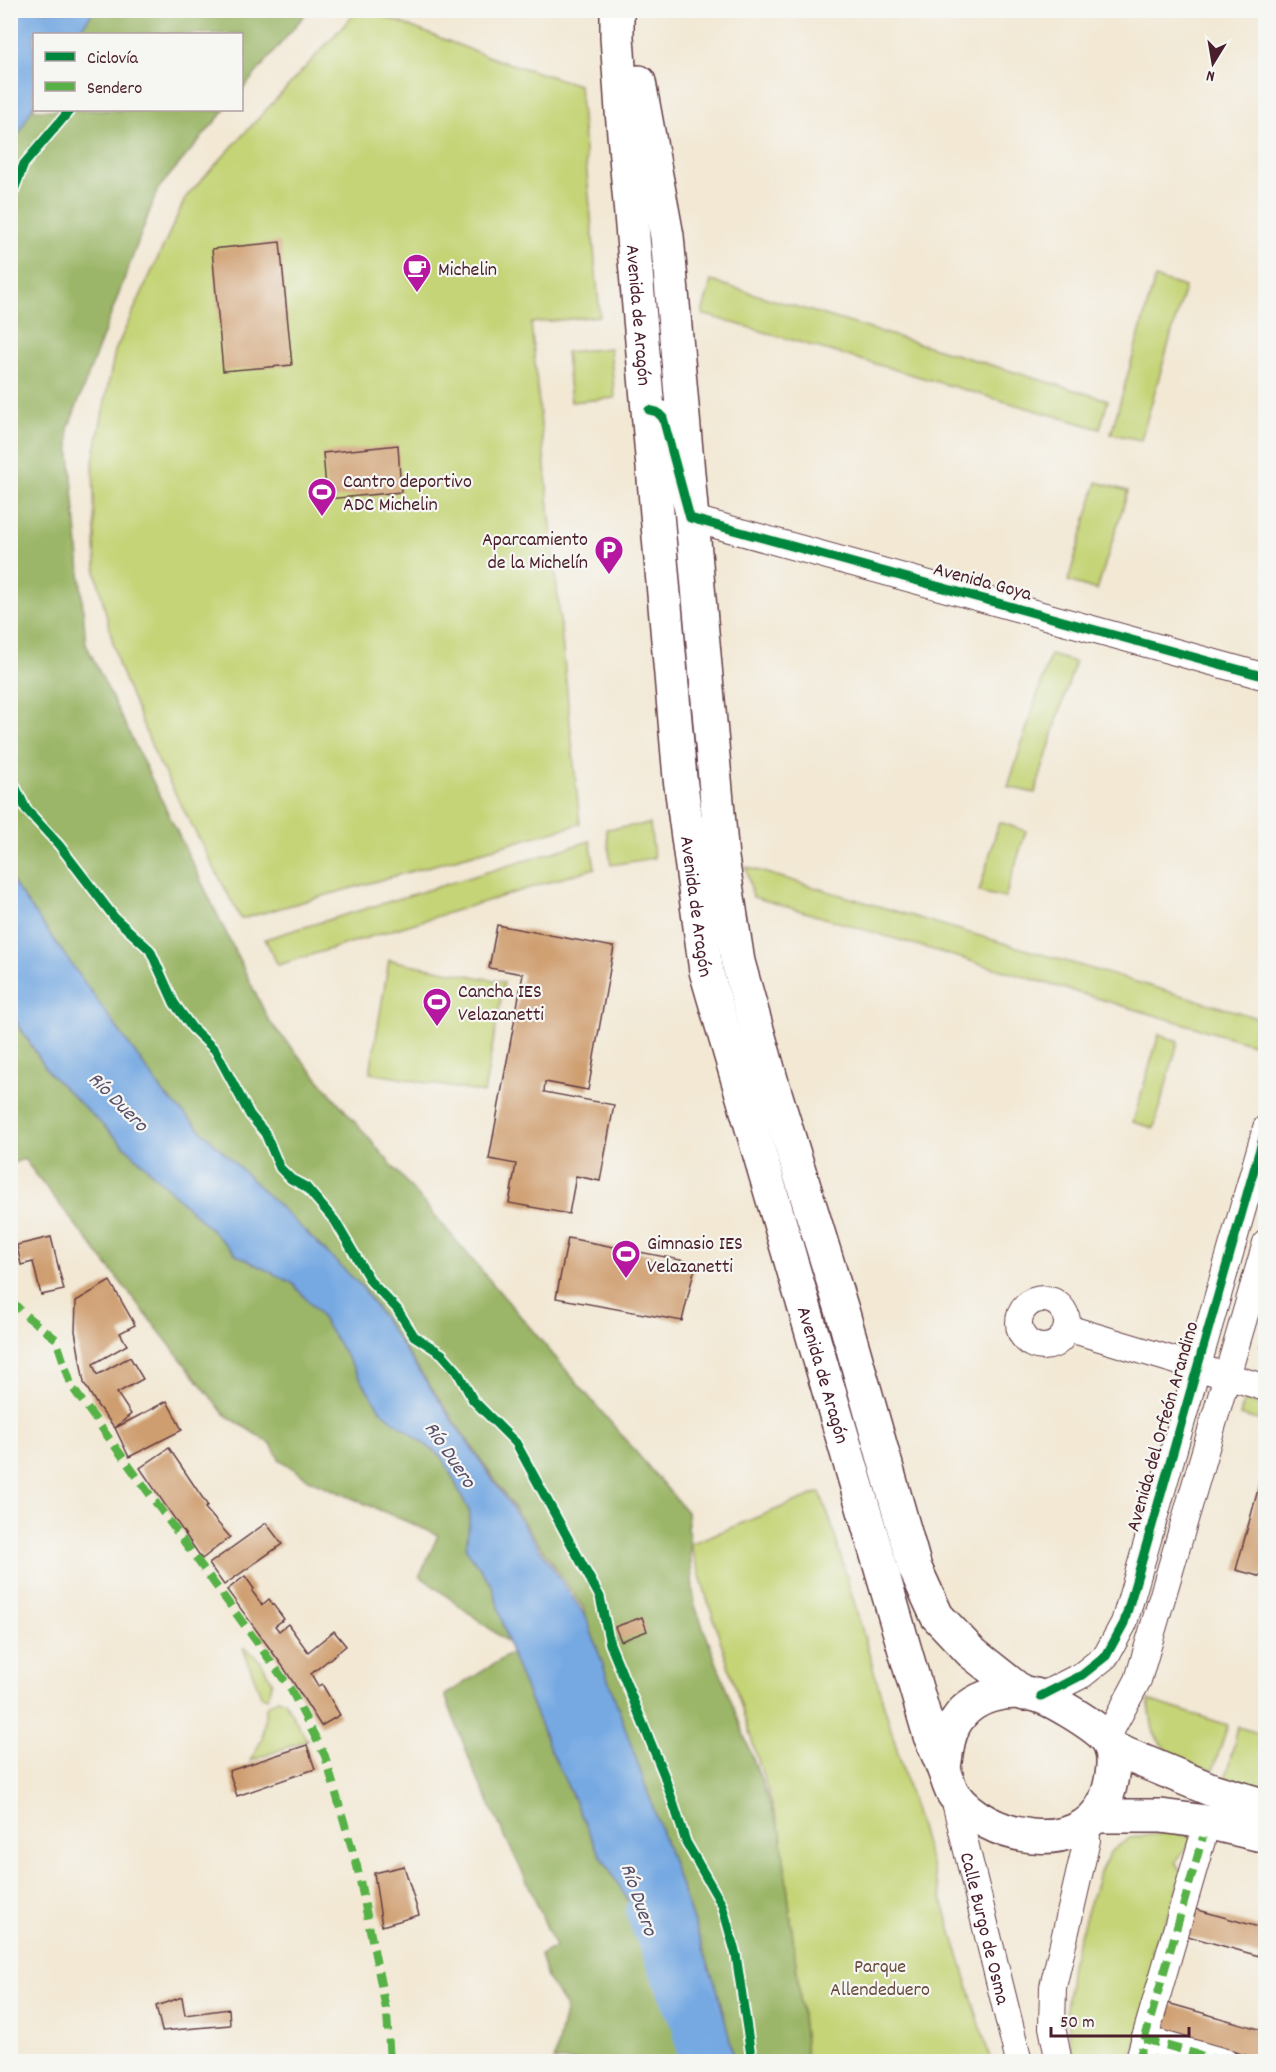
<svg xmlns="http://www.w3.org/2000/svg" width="1276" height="2072" font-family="Dekko,sans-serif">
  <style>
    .green { fill: #c4d476; stroke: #877a50; stroke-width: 1.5 }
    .forest { fill: #9bb667; stroke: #726a49; stroke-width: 1.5 }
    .water { fill: #76a9e2; stroke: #606486; stroke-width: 1.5 }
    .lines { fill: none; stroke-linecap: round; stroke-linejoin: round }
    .river { stroke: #76a9e2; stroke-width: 33 }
    .building { fill: #cf9e6f }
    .minor-casing { stroke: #633d44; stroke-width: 28 }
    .highway-casing { stroke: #633d44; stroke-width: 36 }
    .minor { stroke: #fff; stroke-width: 26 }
    .highway { stroke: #fff; stroke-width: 33 }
    .quiet { stroke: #57b146; stroke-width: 8; stroke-dasharray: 15 8; stroke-linecap: butt }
    .cycleway-casing { stroke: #f6f6f2; stroke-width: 13 }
    .cycleway { stroke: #00873e; stroke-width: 9 }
    .labels { text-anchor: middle; stroke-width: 4.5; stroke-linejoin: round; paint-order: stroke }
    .poi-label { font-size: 20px; fill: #4a1f2b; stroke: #f6f6f2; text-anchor: start }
    .street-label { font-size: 20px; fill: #4a1f2b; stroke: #f6f6f2 }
    .park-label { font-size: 20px; fill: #684c3e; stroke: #f6f6f2 }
    .water-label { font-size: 21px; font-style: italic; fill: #594f6b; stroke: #f6f6f2 }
  </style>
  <rect width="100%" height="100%" fill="#f6f6f2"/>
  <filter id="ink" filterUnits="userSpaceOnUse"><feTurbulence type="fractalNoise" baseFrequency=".0167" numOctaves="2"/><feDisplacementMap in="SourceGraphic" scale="12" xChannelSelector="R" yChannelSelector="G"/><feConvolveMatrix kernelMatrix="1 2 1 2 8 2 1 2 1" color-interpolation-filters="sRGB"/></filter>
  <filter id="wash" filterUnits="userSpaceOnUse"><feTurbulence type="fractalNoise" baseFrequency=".008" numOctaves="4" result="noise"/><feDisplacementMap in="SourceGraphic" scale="24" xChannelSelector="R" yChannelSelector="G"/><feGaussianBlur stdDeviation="1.35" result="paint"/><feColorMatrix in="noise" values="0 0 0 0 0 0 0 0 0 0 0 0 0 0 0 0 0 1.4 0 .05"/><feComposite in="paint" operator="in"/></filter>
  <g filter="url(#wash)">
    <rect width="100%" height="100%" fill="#f2e8d4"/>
    <!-- green -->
    <path class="green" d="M357,11H370L495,59L579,85L600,316L531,323L580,824L241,919L157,759L119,667L96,573L93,461L115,351L186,197Z
      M1155,278L1185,287L1141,440L1111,434Z
      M711,281L1108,400L1100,429L702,314Z
      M610,348L615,398L571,402L566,352Z
      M1097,482L1128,491L1097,590L1068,581Z
      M1050,655L1075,662L1035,793L1008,787Z
      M999,822L1026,831L1005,898L979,892Z
      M650,824L654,858L611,865L606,829Z
      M590,841L595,868L278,965L265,939Z
      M746,867L1265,1020V1040L1263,1047L753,897Z
      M389,960L504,982L484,1093L370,1073Z
      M1159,1034L1178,1042L1154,1128L1133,1122Z
      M1244,1400L1265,1407V1422L1240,1415Z
      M820,1492L831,1523L914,1808L991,2061H807L781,1833L690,1544Z
      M243,1648H246L261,1662L272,1681L268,1698L261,1696Z
      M277,1699L284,1700L307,1740L250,1761L262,1739L266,1707Z
      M1148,1700L1228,1725L1213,1770C1189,1766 1161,1754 1153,1729C1151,1720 1150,1710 1148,1700Z
      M1238,1727L1265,1735V1792L1225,1780Z
      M1171,1832L1193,1837L1176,1862L1183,1874L1163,1931L1158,1934L1151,1950L1159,1964L1133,2052L1125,2061L1073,2062L1066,2011L1071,1964L1099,1874L1111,1851L1130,1838Z"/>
    <!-- forest -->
    <path class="forest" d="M94,11H308L242,90V34H77Z
      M34,104V110H225L158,189L68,429L86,644L269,1021L687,1512L694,1603L781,1833L807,2061H735L717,1989L583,1608L362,1287L165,1095L11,880L10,150Z
      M10,1013L49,1073L237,1255L292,1283L318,1312L381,1411L443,1458L470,1513L467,1549L492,1585L509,1643L420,1576L438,1535L310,1480L279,1459L271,1444L224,1414L24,1159L11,1164Z
      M511,1653L548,1744L597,1849L659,1952L689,2026L695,2061H554L566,2007L547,1978L540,1955L555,1947L531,1890L475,1774L445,1695Z"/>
    <!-- water -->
    <path class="water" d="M23,11H94L77,34H34V104L11,150V32Z
      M11,880L165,1095L362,1287L586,1617L717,1989L735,2061H695L689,2026L659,1952L597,1849L548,1744L511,1653L492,1585L466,1549L470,1513L443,1458L381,1411L318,1312L292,1283L237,1255L49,1073L11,1013Z"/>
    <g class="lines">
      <!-- river -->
      <path class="river" d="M10,32L23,10
        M642,1912L689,2026L695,2062"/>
    </g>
    <g id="blocks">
      <!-- building -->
      <path class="building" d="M280,242L292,365L223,371L212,249Z
        M398,445L401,492L327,499L323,453Z
        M497,925L614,947L588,1090L545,1082L544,1092L614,1105L600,1181L576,1176L569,1214L509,1203L516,1164L489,1159L523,974L489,968Z
        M51,1237L64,1290L41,1295L33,1262L21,1265L17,1245Z
        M568,1238L696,1263L682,1321L556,1298Z
        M110,1281L135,1325L120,1333L127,1345L93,1364L97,1375L130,1357L143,1379L117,1393L131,1414L115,1428L167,1401L182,1430L129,1457L115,1428L97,1405L84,1383L75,1331L76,1301Z
        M1265,1332H1266V1348L1261,1347Z
        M169,1448L208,1506L205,1508L230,1537L202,1559L140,1468Z
        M1265,1464H1266V1578L1236,1570Z
        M266,1523L282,1544L224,1585L209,1564Z
        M245,1576L254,1589L252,1591L262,1605L269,1599L284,1619L275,1626L279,1631L288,1624L308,1652L334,1631L346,1646L311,1674L318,1686L322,1684L340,1715L321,1726L284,1668L227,1590Z
        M642,1617L647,1631L621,1641L615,1627Z
        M307,1745L315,1769L237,1796L229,1771Z
        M404,1866L419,1915L382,1926L374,1873Z
        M1191,1908L1266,1929V1958L1184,1935Z
        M182,1997L185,2015L229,2009L230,2025L162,2031L156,2006Z
        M1164,2002L1266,2031V2061L1156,2029Z"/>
    </g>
  </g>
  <g filter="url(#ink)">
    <use href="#blocks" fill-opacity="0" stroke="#633d44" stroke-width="1.5"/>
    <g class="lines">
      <!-- minor casing -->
      <g class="minor-casing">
        <g id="minor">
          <path d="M649,410L657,412L663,418L690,518L1266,677"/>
          <circle cx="1043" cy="1323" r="24"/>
          <path d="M1067,1328L1266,1388"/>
          <path d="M1041,1696L1082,1675L1106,1656L1124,1623L1266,1128"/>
          <path d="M1106,1740L1138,1680L1266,1243"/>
          <path id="s1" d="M953,1794L1019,2062"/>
          <path d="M1144,2039L1225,2062"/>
          <path d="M1059,2062L1052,2027L1053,1987L1087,1840L1086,1825"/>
          <path d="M1138,2062L1203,1837"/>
        </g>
      </g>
      <!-- highway casing -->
      <g class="highway-casing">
        <g id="highway">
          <path id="s2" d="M617,10V37L622,111L680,778L706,971L930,1736C935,1747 940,1758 944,1770C947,1777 949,1788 954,1795C985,1838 1078,1859 1105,1801C1111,1787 1116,1762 1111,1747C1106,1733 1086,1722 1074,1714C1064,1708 1053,1701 1042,1697C1011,1686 970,1694 954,1725C947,1738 946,1754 944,1769"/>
          <path d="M639,82L667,236L722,858L738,962L772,1083L842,1310L915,1568L937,1616L971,1652L1024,1694"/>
          <path d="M1111,1748L1212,1790L1266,1806"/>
          <path d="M1096,1816H1161L1206,1822L1266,1836"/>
        </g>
      </g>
      <!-- minor -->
      <use href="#minor" class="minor"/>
      <!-- highway -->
      <use href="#highway" class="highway"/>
      <!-- quiet -->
      <path class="quiet" d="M10,1299L25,1315L56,1339L72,1387L290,1688L325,1756L357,1866L387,2014L390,2062
        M1144,2039L1225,2062
        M1138,2062L1203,1837"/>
      <!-- cycleway casing -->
      <g class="cycleway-casing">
        <path id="cycleway" d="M10,200L24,164L70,110
          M649,410L657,412L663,418L690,518L1266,677
          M10,776L26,809L59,845L114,917L150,950L174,1003L192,1028L215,1050L250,1115L265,1133L280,1168L291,1179L306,1187L335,1221L371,1282L397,1309L414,1336L442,1354L457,1371L473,1400L516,1443L600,1597L610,1644L664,1775L686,1842L722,1905L736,1955L752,2062
          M1041,1696L1082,1675L1106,1656L1124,1623L1266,1128"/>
      </g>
      <!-- cycleway -->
      <use href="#cycleway" class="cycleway"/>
    </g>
  </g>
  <!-- icons -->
  <defs>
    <g id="cafe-pin" transform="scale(1.5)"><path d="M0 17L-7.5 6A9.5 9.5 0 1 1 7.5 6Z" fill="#b5179e" stroke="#f6f6f2"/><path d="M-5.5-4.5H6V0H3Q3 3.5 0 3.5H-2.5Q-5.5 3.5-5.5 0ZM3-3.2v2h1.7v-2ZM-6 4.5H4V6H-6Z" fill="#fff"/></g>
    <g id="stadium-pin" transform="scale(1.5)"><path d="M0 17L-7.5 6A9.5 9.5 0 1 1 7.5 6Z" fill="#b5179e" stroke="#f6f6f2"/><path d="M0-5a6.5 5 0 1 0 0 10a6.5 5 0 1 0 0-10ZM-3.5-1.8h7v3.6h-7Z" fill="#fff"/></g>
    <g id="parking-pin" transform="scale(1.5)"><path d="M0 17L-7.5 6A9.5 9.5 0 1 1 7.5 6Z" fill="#b5179e" stroke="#f6f6f2"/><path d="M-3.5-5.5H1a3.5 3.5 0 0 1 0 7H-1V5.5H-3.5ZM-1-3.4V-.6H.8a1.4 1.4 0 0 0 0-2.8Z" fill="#fff"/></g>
  </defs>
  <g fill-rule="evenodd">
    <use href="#cafe-pin" x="417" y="268"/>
    <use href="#stadium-pin" x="322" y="492"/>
    <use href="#parking-pin" x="609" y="550"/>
    <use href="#stadium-pin" x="437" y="1002"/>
    <use href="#stadium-pin" x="626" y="1254"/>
  </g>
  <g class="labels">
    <!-- poi labels -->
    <g class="poi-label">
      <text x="438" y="275">Michelin</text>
      <text x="343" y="487">Cantro deportivo<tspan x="343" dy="23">ADC Michelin</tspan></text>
      <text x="588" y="545" text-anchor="end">Aparcamiento<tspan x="588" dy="23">de la Michelín</tspan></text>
      <text x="458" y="997">Cancha IES<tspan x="458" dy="23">Velazanetti</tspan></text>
      <text x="647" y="1249">Gimnasio IES<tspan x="647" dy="23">Velazanetti</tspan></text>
    </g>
    <!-- street labels -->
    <g class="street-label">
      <text dy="7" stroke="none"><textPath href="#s2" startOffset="306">Avenida de Aragón</textPath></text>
      <text transform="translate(983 580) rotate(15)" y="7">Avenida Goya</text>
      <text dy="7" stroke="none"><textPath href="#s2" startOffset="900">Avenida de Aragón</textPath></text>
      <text dy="7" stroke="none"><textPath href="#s2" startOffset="1386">Avenida de Aragón</textPath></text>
      <text transform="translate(1161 1426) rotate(-74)" y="7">Avenida del Orfeón Arandino</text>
      <text dy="7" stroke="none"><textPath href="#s1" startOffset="138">Calle Burgo de Osma</textPath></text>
    </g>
    <!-- park labels -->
    <g class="park-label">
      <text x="880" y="1972">Parque<tspan x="880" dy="23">Allendeduero</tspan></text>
    </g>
    <!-- water labels -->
    <g class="water-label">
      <text transform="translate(119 1101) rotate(45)" y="7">Río Duero</text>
      <text transform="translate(451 1454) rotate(56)" y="7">Río Duero</text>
      <text transform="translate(640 1899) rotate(71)" y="7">Río Duero</text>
    </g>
  </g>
  <!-- margin -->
  <rect width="1276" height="2072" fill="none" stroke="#f6f6f2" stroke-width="36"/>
  <!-- legend -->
  <rect x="33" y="33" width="210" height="78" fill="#f6f6f2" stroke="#b1a0a2" stroke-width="1.5"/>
  <rect x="45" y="52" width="30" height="9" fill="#00873e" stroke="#b1a0a2" stroke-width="1.5"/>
  <text x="87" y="63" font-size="18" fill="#4a1f2b">Ciclovía</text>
  <rect x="45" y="82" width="30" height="9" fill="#57b146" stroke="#b1a0a2" stroke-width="1.5"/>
  <text x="87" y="93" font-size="18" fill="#4a1f2b">Sendero</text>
  <!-- north arrow -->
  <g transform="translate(1213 63) rotate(191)" stroke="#f6f6f2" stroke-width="4.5" paint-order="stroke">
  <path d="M0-4.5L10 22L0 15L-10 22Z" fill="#4a1f2b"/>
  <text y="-9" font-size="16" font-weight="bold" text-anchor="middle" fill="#4a1f2b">N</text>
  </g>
  <!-- scale -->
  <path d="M1051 2027v9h138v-9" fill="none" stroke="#4a1f2b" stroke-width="3"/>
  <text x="1060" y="2027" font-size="18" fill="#4a1f2b" stroke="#f6f6f2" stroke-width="4.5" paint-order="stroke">50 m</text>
</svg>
